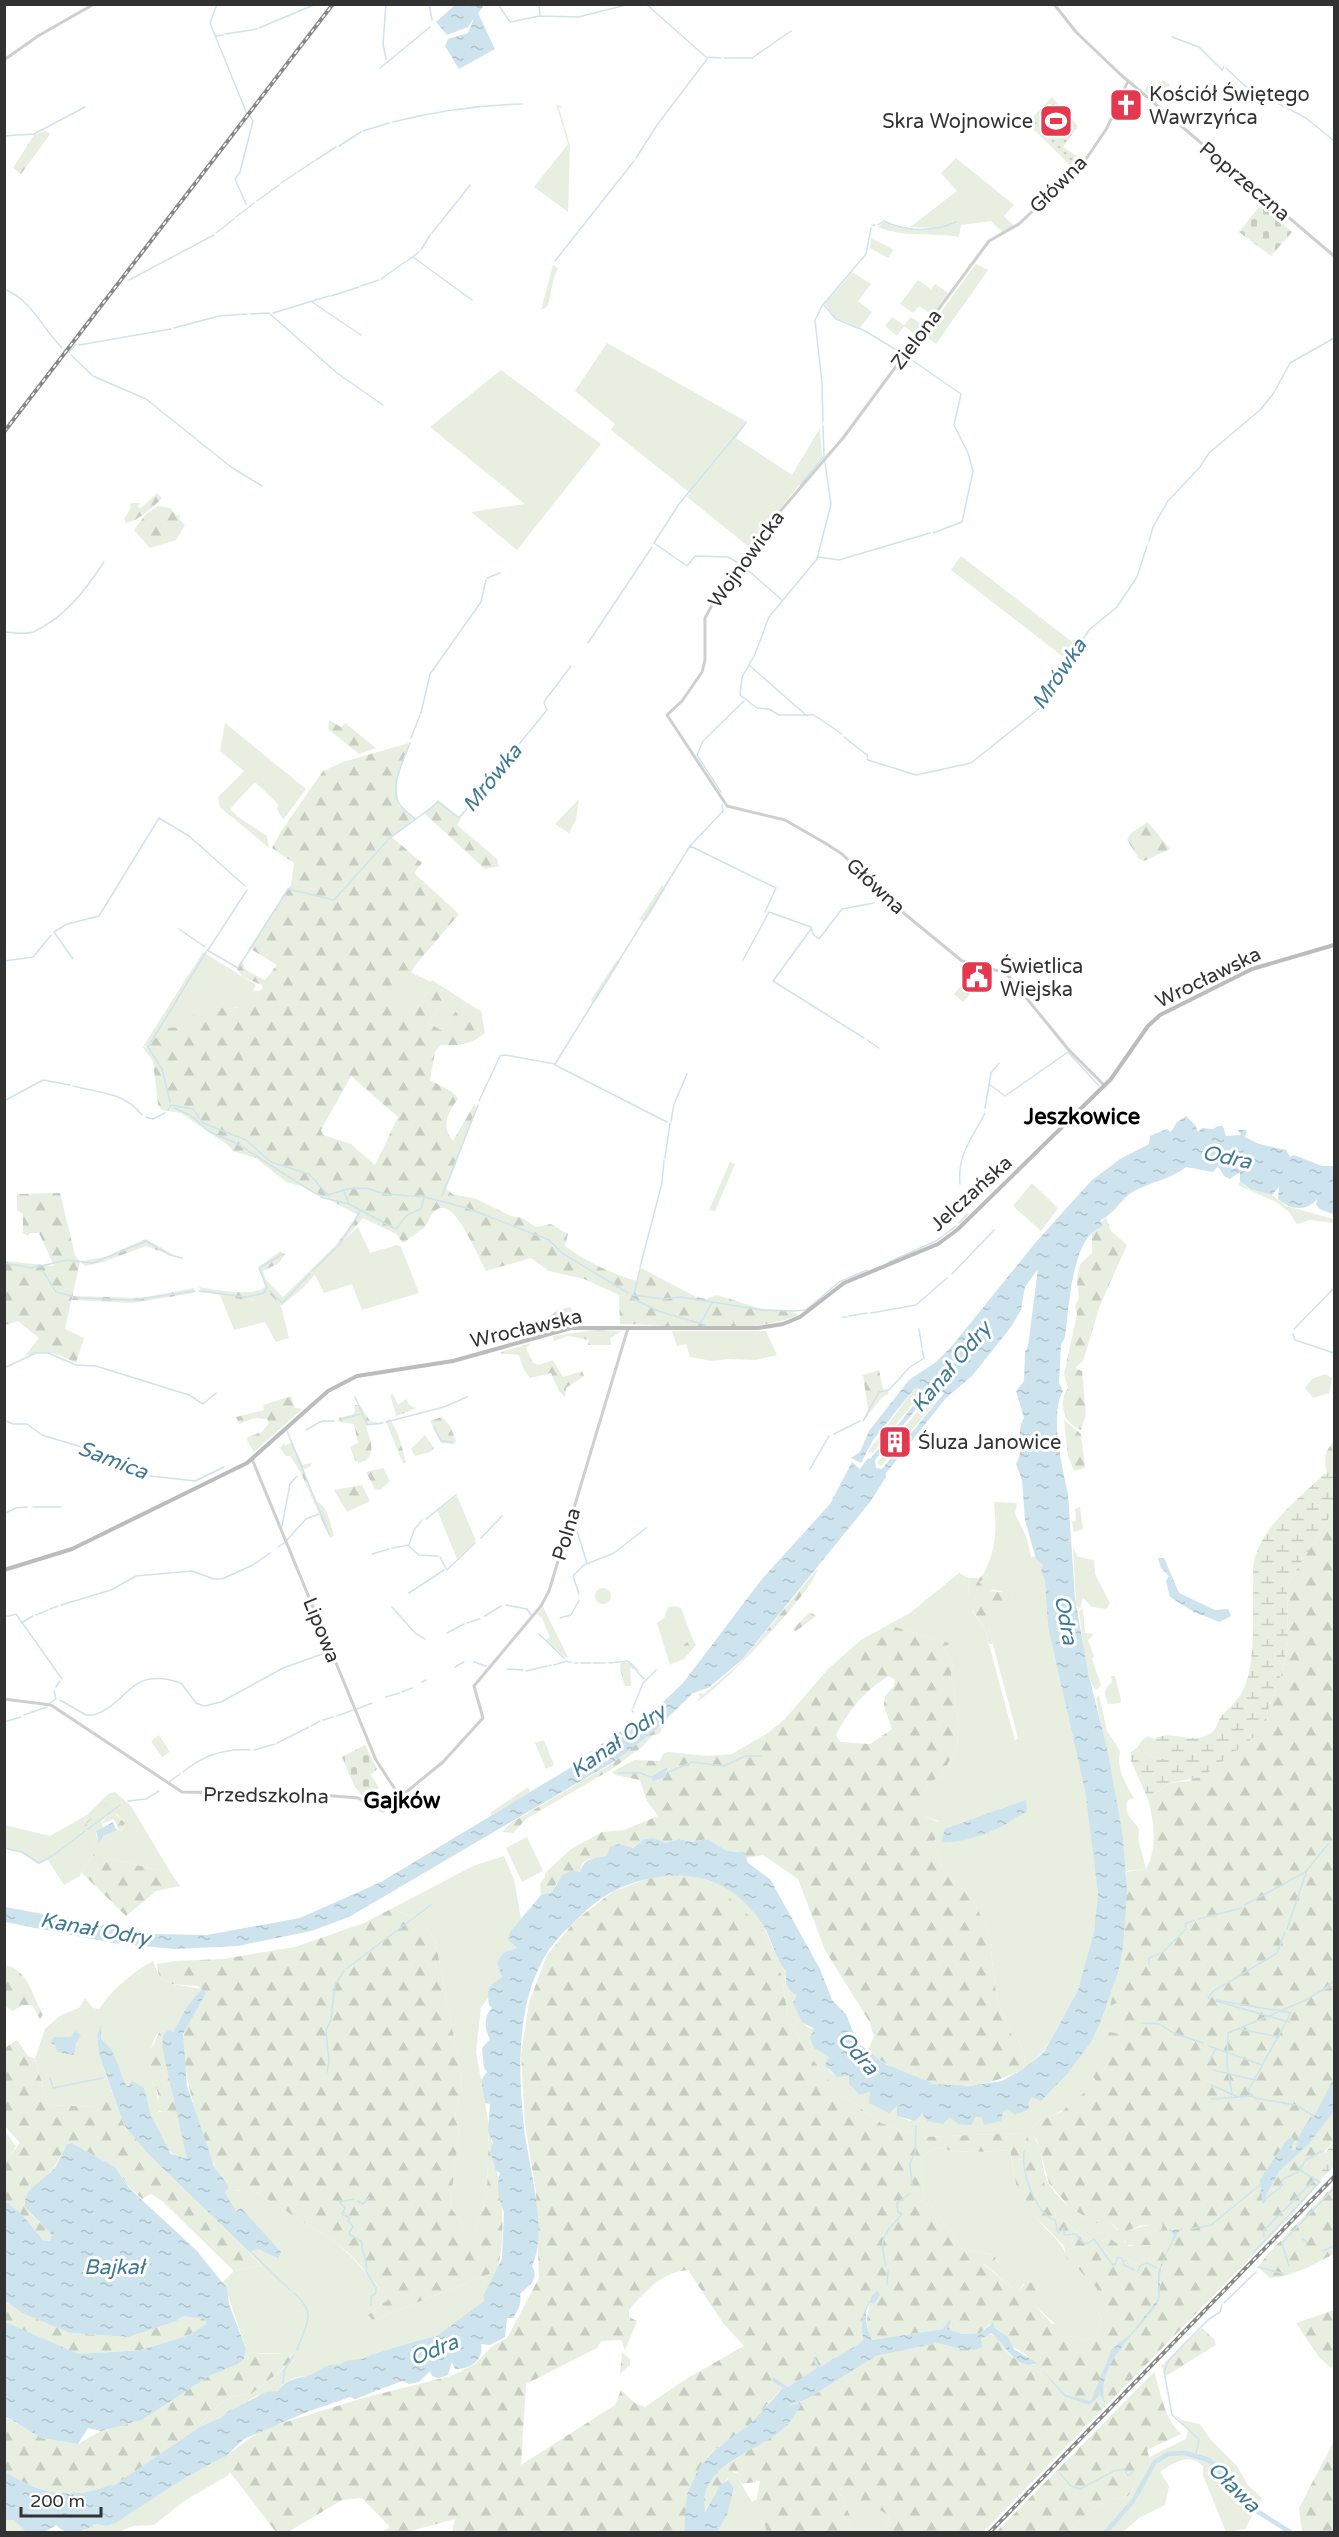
<svg xmlns="http://www.w3.org/2000/svg" width="1339" height="2537" font-family="'Varela Round',sans-serif">
  <style>
    .grass { fill: #e8eee0; fill-rule: evenodd }
    .forest { fill: url(#forest-firs); fill-rule: evenodd }
    .wetland { fill: url(#wetland-marsh) }
    .cemetery { fill: url(#cemetery-stones) }
    .park { fill: url(#park-dots) }
    .water { fill: url(#water-ripples); fill-rule: evenodd }
    .lines { fill: none; stroke-linecap: round; stroke-linejoin: round }
    .stream { stroke: #cde3ed; stroke-width: 1.5 }
    .river { stroke: #cde3ed; stroke-width: 4.5 }
    .tertiary { stroke: #cfcfcf; stroke-width: 3 }
    .secondary { stroke: #bcbcbc; stroke-width: 4 }
    .rail-casing { stroke: #878787; stroke-width: 4 }
    .rail { stroke: #fff; stroke-width: 1.5; stroke-dasharray: 4.5; stroke-linecap: butt }
    .labels { text-anchor: middle; stroke-width: 6; stroke-linejoin: round; paint-order: stroke }
    .poi-label { font-size: 20px; fill: #323232; stroke: #fff; text-anchor: start }
    .street-label { font-size: 20px; fill: #323232; stroke: #fff }
    .water-label { font-size: 21px; font-style: italic; fill: #3f7894; stroke: #fff }
    .quarter-label { font-size: 22px; font-weight: bold; fill: #000; stroke: #fff }
  </style>
  <defs>
    <pattern id="forest-firs" width="22" height="20" patternUnits="userSpaceOnUse" patternTransform="scale(1.5)"><rect width="22" height="20" fill="#e8eee0"/><path d="M5 1l3.5 6h-7zM16 11l3.5 6h-7z" fill="#c7cdc1"/></pattern>
    <pattern id="wetland-marsh" width="20" height="14" patternUnits="userSpaceOnUse" patternTransform="scale(1.5)"><rect width="20" height="14" fill="#e8eee0"/><path d="M1 5h8M5 5V1M11 12h8M15 12V8" fill="none" stroke="#c7cdc1"/></pattern>
    <pattern id="cemetery-stones" width="16" height="16" patternUnits="userSpaceOnUse" patternTransform="scale(1.5)"><rect width="16" height="16" fill="#e8eee0"/><path d="M2 7V4a2 2 0 0 1 4 0v3zM10 15v-3a2 2 0 0 1 4 0v3z" fill="#c7cdc1"/></pattern>
    <pattern id="park-dots" width="8" height="8" patternUnits="userSpaceOnUse" patternTransform="scale(1.5)"><rect width="8" height="8" fill="#e8eee0"/><path d="M2 2h.1M6 6h.1" fill="none" stroke="#c7cdc1" stroke-width="1.8" stroke-linecap="round"/></pattern>
    <pattern id="water-ripples" width="26" height="14" patternUnits="userSpaceOnUse" patternTransform="scale(1.5)"><rect width="26" height="14" fill="#cde3ed"/><path d="M2 4q2-2 4 0t4 0M15 11q2-2 4 0t4 0" fill="none" stroke="#b0c3cc"/></pattern>
  </defs>
  <rect width="100%" height="100%" fill="#fff"/>
  <!-- grass -->
  <path class="grass" d="M1163,80L1170,85L1156,101L1144,91L1150,82L1158,87Z
    M556,104L562,107L559,108L570,146L568,212L534,187L568,144Z
    M956,158L1014,205L1004,216L1014,226L1002,232L991,221L961,225L959,237C932,232 904,238 878,227L884,222C906,232 934,233 956,222L936,228L910,227L957,191L941,173Z
    M871,238L894,250L888,258L870,248Z
    M976,264L988,270L936,344L924,335Z
    M553,265L558,268C551,281 552,295 547,307L541,310Z
    M852,272L871,284L858,301L872,312L860,328L836,318L825,304Z
    M918,280L931,289L935,284L948,293L932,315L919,306L913,313L900,304Z
    M892,317L904,325L911,317L924,326L917,335L904,326L897,336L885,326Z
    M607,343L747,422L736,438L792,475L820,428L822,457L749,547L687,497L690,493L611,430L615,424L575,391Z
    M501,370L601,444L517,550L471,512L525,504L430,427Z
    M961,556L1076,645L1066,659L951,570Z
    M225,723L306,789L283,820L277,809L278,804L256,783L253,784L230,809L238,817L267,836L269,848L220,807L218,797L244,771L220,751Z
    M579,799L576,820L569,833L555,824Z
    M203,952L256,985L253,990L258,993L254,1001L245,1002L246,1012L241,1019L229,1012L239,1007L227,1009L232,998L220,1010L195,1014L183,1029L174,1027L147,1048L144,1045Z
    M410,972L431,982L432,980L480,1011L466,1004L456,1011L441,1030L428,1023L448,993L433,986L412,1014L391,1002Z
    M967,979L976,987L963,1002L954,994Z
    M730,1162L735,1164L715,1211L709,1210Z
    M1240,1181L1249,1189L1272,1195L1286,1206L1334,1219V1223L1310,1220L1297,1224L1289,1212L1276,1202L1238,1185Z
    M1032,1183L1058,1208L1041,1231L1013,1206Z
    M358,1227L370,1253L397,1245L401,1247L419,1293L362,1310L352,1284L324,1293L314,1273C319,1267 354,1229 358,1227Z
    M271,1294L281,1306L289,1338L276,1342L265,1322L234,1330L220,1295L252,1300Z
    M672,1331H766L777,1355L755,1360L728,1359L712,1361L690,1357L686,1344L677,1346Z
    M1325,1374L1332,1378L1329,1393L1313,1398L1305,1388L1312,1379Z
    M920,1388L921,1392L916,1395L917,1398L873,1453L868,1452L914,1389Z
    M927,1400L934,1404L881,1466L877,1463L894,1443H898L895,1439Z
    M457,1496L476,1541L457,1559L437,1510Z
    M994,1502L1017,1503L1015,1514L1026,1536L1031,1557L1035,1556L1043,1565L1041,1571L1045,1581L1048,1627L1085,1791L1098,1894L1094,1931L1078,1990L1044,2051L1023,2069L1025,2055L1019,2041L1012,2036L997,2001L989,1933L973,1900L942,1867L934,1842L939,1821L924,1817V1791L929,1783L942,1775L957,1746L959,1722L951,1674L953,1662L945,1650L949,1643L888,1625L910,1613L959,1573L968,1578L969,1596L974,1602L979,1593V1582L988,1577L987,1574L983,1575C996,1550 997,1530 994,1502ZM993,1590L1013,1593C1007,1621 997,1612 989,1630L1018,1738L1015,1741L985,1630L972,1610L989,1598V1591Z
    M1080,1507L1083,1529L1074,1532L1072,1522L1076,1520L1075,1509Z
    M1073,1548L1078,1557L1094,1560L1095,1574L1110,1603L1106,1609L1092,1607L1083,1598L1080,1609L1076,1605Z
    M595 1596a8 8 0 1 1 16 0a8 8 0 1 1-16 0Z
    M674,1606L681,1608L692,1637C682,1644 680,1660 670,1665L657,1623L664,1618L668,1607Z
    M543,1607L568,1657L566,1658L546,1640L550,1637L542,1618L537,1614Z
    M1083,1609L1085,1633L1094,1634L1088,1640L1094,1656L1092,1659L1101,1685L1096,1690C1085,1679 1082,1629 1079,1611Z
    M1111,1676H1115L1121,1700L1120,1703L1108,1704C1104,1694 1103,1689 1112,1682Z
    M1099,1695L1107,1731L1120,1751C1116,1767 1125,1784 1134,1798L1128,1800C1122,1812 1132,1819 1139,1829L1138,1838L1146,1869L1125,1871L1123,1837L1096,1699Z
    M159,1735L170,1752L162,1757L151,1741Z
    M1148,1736L1154,1739L1166,1754L1165,1759L1153,1757L1137,1748L1142,1740Z
    M544,1740L554,1765L546,1769L535,1743Z
    M528,1787L530,1792L492,1815L490,1813Z
    M115,1792L131,1806L171,1873L111,1859L102,1863L96,1837L100,1843L101,1837L116,1828L121,1832L125,1823L117,1814L108,1815L101,1822L103,1827L96,1831L86,1824L114,1797L76,1833L86,1832C108,1854 83,1861 80,1876L64,1885L48,1860L38,1864L22,1853L5,1849V1825L50,1836L87,1815L108,1794Z
    M527,1837L543,1871L522,1882L506,1848Z
    M504,1856L514,1879L521,1919L510,1932L517,1948C505,1953 505,1948 497,1963L502,1977C492,1986 490,1999 481,2007L476,2052L489,2126L487,2192L470,2249L462,2224L450,2206L459,2132L455,2117L462,2080L435,1939L418,1918L391,1909L473,1866Z
    M675,1875C709,1874 749,1895 764,1927C772,1943 775,1959 786,1973L785,1980L793,1993L797,1994C797,2007 800,2027 814,2029L812,2035L830,2057L828,2069L834,2075H849V2084L859,2095L871,2092V2095L897,2106V2116L910,2121L922,2113L927,2121L950,2117H981L984,2124L1008,2109H1030L1028,2104L1032,2097L1102,2018L1118,1973L1125,1989L1123,1998L1113,1994L1116,2003L1125,2010L1119,2034L1101,2030L1107,2013L1096,2035L1112,2043H1119C1111,2055 1105,2068 1098,2080C1085,2101 1057,2114 1036,2122L1031,2133C1044,2147 1040,2166 1048,2182C1059,2203 1087,2224 1110,2221L1117,2230C1133,2231 1147,2224 1163,2222L1161,2230L1132,2237L1124,2242L1129,2246L1149,2243L1160,2245L1161,2255L1144,2266L1125,2260L1101,2232L1085,2238L1064,2222L1050,2205L1043,2201L1026,2133L919,2137L881,2123L837,2091L807,2052L788,2018L782,1976L762,1929L686,1875Z
    M153,1961L159,1977L172,1984L202,1989L188,2005L173,2032L169,2029L163,2035L159,2032C148,2044 151,2062 148,2078L156,2087L159,2112L165,2111L181,2125L187,2159C163,2161 146,2107 144,2088L126,2086L97,2035L99,2054L112,2092L104,2093L95,2107L48,2105L35,2059L45,2029L61,2015L79,2008L85,1998L93,2008L99,2009C112,1989 133,1972 153,1961Z
    M4,2130L16,2146L5,2163H4Z
    M939,2147C955,2155 991,2151 1010,2150C1013,2176 1022,2202 1040,2222C1051,2235 1062,2242 1068,2259C1081,2267 1085,2279 1097,2288V2310L1102,2319L1096,2335L1086,2341L1069,2336L1031,2302L1038,2288L1023,2284L1018,2292L1015,2290L983,2263L993,2255L963,2249L924,2196L920,2165L923,2155Z
    M229,2188L237,2191L249,2188L334,2241L350,2255L389,2299L369,2314L373,2320L497,2271L483,2296L484,2301L435,2337C429,2336 381,2352 370,2355L365,2359L308,2376C295,2376 285,2380 278,2391L256,2396L189,2436L218,2405L233,2396L251,2394L296,2359L292,2354L252,2353L246,2349L225,2286L222,2283L234,2271L262,2265L249,2252L258,2249L277,2259L236,2211L224,2193Z
    M1175,2415L1182,2420L1200,2424L1211,2440L1237,2466L1248,2485L1262,2498L1245,2529L1226,2532L1203,2475V2466C1188,2452 1174,2463 1160,2472L1169,2486L1165,2505L1139,2518L1123,2532H1068C1084,2513 1102,2499 1128,2496L1151,2462L1149,2457L1186,2439L1188,2430Z
    M226,2456V2467L230,2472L227,2476L184,2501L154,2525L133,2526L118,2532H82L95,2524L106,2526L116,2523L185,2478Z
    M732,2472L740,2474L739,2480L752,2502L757,2499L760,2503L767,2532H717L727,2515L734,2488L727,2480Z
    M843,2488L880,2508L890,2518L884,2532H844L851,2518L838,2489Z
    M5,2520H14L26,2532H5Z"/>
  <!-- forest -->
  <path class="forest" d="M45,131L50,134L21,174L13,168L34,135Z
    M157,493L162,498C154,507 138,521 126,523L124,519L132,506L129,508L131,503H140L137,507L141,508Z
    M158,506L170,508L177,516L180,514L179,519L185,525L176,540L150,548L134,530L146,514Z
    M329,720L341,727L345,723L376,748L359,754L328,729Z
    M409,743L397,778L398,805L414,819L392,837L422,863L414,873L459,914L417,963L392,1002L412,1014L433,986L448,993L428,1023L441,1030L456,1011L466,1004L481,1011L485,1033C471,1045 458,1046 440,1045L435,1052L430,1080C440,1086 451,1089 458,1098C448,1114 440,1125 453,1141L474,1105L477,1108L446,1189L454,1195L474,1198L511,1216L522,1218L536,1227L551,1224L568,1234L565,1246C586,1261 612,1275 638,1281L641,1268L696,1297L706,1299L717,1295L762,1309L785,1310L800,1315C745,1337 676,1325 620,1324L619,1295L584,1279L549,1271L531,1258L486,1271C479,1258 460,1214 447,1209C441,1206 438,1209 433,1212L425,1227L403,1243L396,1234L363,1218L304,1287L281,1306L270,1294C248,1307 224,1293 201,1292L199,1287C215,1290 253,1297 265,1287L259,1267L280,1251L285,1254L279,1263L263,1271L266,1280L283,1297L336,1245L358,1215L308,1188L286,1182L256,1158L233,1151L229,1146L181,1113L162,1110L158,1105L153,1061L142,1046L147,1048L154,1038H157C164,1027 171,1026 183,1029L195,1013L220,1010L231,998L234,999L228,1009L240,1007L229,1012L241,1018L246,1012L243,1001H254L258,993L253,990L259,991L263,988L262,985L243,977L237,969L241,960L246,970L265,980L277,965L249,948L291,885L294,863L272,848L282,830L323,771L343,762ZM351,1076L398,1117L375,1165L351,1144L323,1135L321,1130Z
    M438,800L461,818L457,825L497,859L499,866L485,869L426,815L425,813Z
    M1148,822L1170,849L1144,861L1139,859L1127,840L1131,833Z
    M662,885L665,889L646,921L639,920Z
    M617,960L620,962L594,1003L591,1000Z
    M60,1193L75,1255L80,1262L65,1329L84,1338L76,1363C58,1354 43,1348 24,1357L39,1338L18,1321L5,1325V1261L54,1266L39,1233H30L28,1236L23,1233V1214L17,1210V1194Z
    M1106,1217L1111,1231L1127,1245L1100,1305L1083,1361L1075,1368L1082,1371L1086,1414L1081,1430C1064,1424 1057,1402 1068,1388L1064,1374L1077,1314L1075,1306L1079,1298L1077,1282L1080,1264L1092,1253V1234Z
    M146,1239L181,1259L146,1246L103,1262L86,1266L82,1264V1261L105,1257Z
    M194,1288V1293L132,1303L72,1300L73,1296L142,1298Z
    M570,1307L575,1314L576,1324L549,1330L547,1319L558,1310Z
    M594,1330L622,1331L610,1338L611,1345H588L589,1340L568,1336L554,1341L553,1336Z
    M531,1343L526,1348L533,1363L539,1365L553,1360L563,1377L582,1371L584,1376L566,1388L565,1397L559,1391L551,1373L530,1378L523,1368L519,1355L498,1353Z
    M879,1370L883,1389L888,1391V1394L882,1397L864,1420L868,1409L863,1375Z
    M393,1394L398,1405L406,1399L410,1406L417,1408L394,1417L396,1415L390,1395Z
    M291,1396L295,1408L302,1409L254,1452L247,1440L248,1437L262,1432L269,1423L267,1419L254,1418L239,1424L236,1417L264,1410L263,1405Z
    M355,1405H360L370,1421L384,1424L366,1425C369,1441 376,1445 367,1460L359,1463L355,1460L350,1447L358,1443L354,1424L340,1422L339,1418L354,1414Z
    M442,1417L450,1426L456,1441L454,1444L441,1443L430,1421Z
    M390,1419L398,1434L406,1462L403,1464L386,1421Z
    M1064,1420L1081,1434L1085,1468L1074,1471L1068,1456Z
    M425,1435L434,1448L430,1452L415,1456L411,1449Z
    M1334,1441V1473L1328,1475C1323,1460 1324,1452 1334,1441Z
    M292,1442L303,1465L311,1463V1466L303,1470L316,1501C328,1506 330,1523 334,1536L330,1538L301,1473L290,1456H286L280,1448L284,1443L285,1446Z
    M383,1468L390,1481L380,1490L375,1489L366,1472Z
    M362,1485L370,1501L347,1512L334,1490Z
    M1334,1510V2141L1325,2151V2175L1293,2214L983,2532H884L890,2518C876,2502 854,2504 842,2488L838,2489L851,2518L844,2532H767L757,2499L760,2481L742,2484L739,2479L740,2474L734,2471L717,2490L704,2512C704,2504 703,2496 706,2489C716,2461 775,2443 797,2411L793,2405L787,2406L807,2399L876,2356L938,2343L960,2349H973L987,2334C1001,2335 1000,2345 1008,2353C1014,2360 1026,2364 1035,2365L1025,2354L1010,2345L1007,2336L990,2324L980,2333L963,2334L945,2329L951,2323L950,2318L943,2329L872,2340C863,2321 869,2317 870,2298L862,2323L865,2340C851,2350 835,2357 820,2367L814,2357L817,2368L788,2388L774,2379L773,2381L783,2388C771,2399 762,2411 751,2423C741,2433 728,2440 717,2448C690,2471 688,2500 684,2532H452L455,2519L407,2532H382L390,2527L362,2498L342,2500L288,2532H276L226,2467L224,2457L263,2429L363,2398L451,2376L475,2364L491,2347L507,2338L539,2278L536,2192L525,2124L521,2054L529,2003L547,1955L576,1920L614,1891L655,1876L686,1875L709,1883L737,1904L762,1929L782,1976L788,2018L807,2052L837,2091L881,2123L919,2137L1026,2133L1047,2191L1043,2201L1059,2208L1064,2222L1085,2238L1101,2232L1123,2248L1120,2254L1125,2260L1144,2266L1161,2255L1160,2245H1124L1127,2238L1161,2230L1163,2223L1139,2226L1121,2233L1110,2221L1097,2223L1070,2208L1049,2183L1037,2140L1031,2133L1036,2122L1061,2112L1097,2082L1092,2075L1098,2069L1102,2072L1107,2065L1103,2059L1112,2054L1118,2044L1098,2041L1096,2035L1107,2013L1113,2016L1101,2030L1119,2034L1125,2010L1116,2003L1110,2006L1113,1994L1123,1998C1125,1987 1117,1982 1118,1971C1121,1938 1127,1906 1126,1872L1146,1869C1158,1848 1154,1822 1148,1799L1169,1783L1190,1781L1265,1719L1282,1672L1288,1642L1287,1585ZM939,2147C955,2155 991,2151 1010,2150L1019,2200L1064,2246L1067,2259C1080,2267 1085,2279 1097,2288V2310L1102,2319L1096,2335L1086,2341L1069,2336L1075,2322L1052,2324L1032,2302L1038,2288L1037,2285L1028,2281L1018,2291L1015,2290L983,2264L992,2263L996,2258L993,2255L963,2249L924,2196L920,2165L923,2155ZM688,2270L723,2323L744,2346L686,2379L645,2407L635,2403L621,2390L615,2405L521,2465L526,2384L597,2348L601,2341L621,2340L625,2350L636,2324L637,2321L629,2317V2310C645,2291 662,2272 688,2270Z
    M817,1569C820,1584 715,1695 696,1702L700,1697L698,1694L705,1693L741,1662Z
    M985,1573L988,1577L979,1582L984,1587L973,1603L969,1596L968,1578H979Z
    M1011,1588C1020,1609 996,1616 989,1630L993,1644H989L985,1630L972,1609L975,1605L989,1598V1591L1000,1592Z
    M810,1612L816,1616L795,1632L793,1629Z
    M888,1625L949,1643L945,1650L953,1662L951,1674L959,1722L957,1746L942,1775L929,1783L924,1791V1817L942,1823V1833L937,1835L934,1842L942,1867L973,1900L989,1933L997,2001L1012,2036L1019,2041L1025,2055L1023,2069C969,2098 915,2089 868,2051L874,2036L869,2021L825,1950L798,1879L763,1855L747,1858L738,1851H727L708,1839L691,1842L679,1839L664,1843L654,1838L644,1839L632,1848L605,1857L589,1859L582,1863L580,1872L557,1882L552,1892L541,1895L540,1884L545,1877V1873L571,1849L602,1832L624,1830L658,1816L647,1801L640,1780L615,1775L612,1772L634,1760L660,1761L663,1754L668,1752L707,1756L732,1754L768,1733L784,1720L828,1669L861,1640ZM889,1676L895,1680L894,1686L885,1696L884,1706L892,1729L870,1744L840,1742L836,1735C849,1710 864,1691 889,1676ZM667,1767L666,1777L654,1781L650,1777Z
    M692,1637L696,1645L684,1659L674,1663L679,1650Z
    M621,1662L632,1663L640,1671L630,1668L631,1686H625L620,1669Z
    M641,1718V1722L591,1756L588,1753Z
    M667,1719L659,1734L653,1735L642,1747L612,1769L526,1819L513,1833L502,1832L511,1823L613,1763Z
    M114,1797L86,1824L96,1831C96,1844 104,1855 103,1863L111,1859L171,1873L180,1886L156,1891L126,1916L81,1872C89,1859 105,1852 86,1832L75,1833Z
    M112,1811L125,1823L120,1832L114,1819L101,1824Z
    M391,1909L418,1918L435,1939L462,2080L455,2117L459,2132L450,2206L462,2224L470,2248L487,2192L489,2126C497,2173 510,2223 497,2271L373,2320L368,2315L389,2299L351,2255L334,2241L249,2188C243,2190 237,2192 231,2189C209,2176 177,2059 184,2033C187,2020 199,2005 205,1993L198,1986L172,1984L159,1977L157,1964L175,1961L223,1959L295,1947L364,1923Z
    M5,1965C29,1970 32,1996 43,2014L40,2019L32,2005H22L13,2011L6,2007L5,2009Z
    M160,2031L163,2035L162,2046L181,2125L165,2111H155L159,2097L156,2087L148,2078V2055Z
    M17,2040L28,2056L35,2059L48,2105L95,2107L104,2092H112L124,2125L148,2154L262,2265L234,2271L162,2201L151,2194L142,2199L130,2188L116,2168L72,2143L67,2144L55,2166L24,2202L31,2214L52,2235L50,2241H44L24,2217L5,2200L4,2163L20,2143L4,2125L5,2048Z
    M1334,2185V2254C1314,2264 1292,2277 1270,2278L1258,2267L1267,2255Z
    M4,2301L22,2313L70,2333L129,2337L174,2322L184,2316L192,2315L205,2319L206,2324L189,2335L141,2350L79,2354L6,2323Z
    M1334,2310V2364L1331,2368L1319,2357L1296,2323Z
    M1202,2328L1214,2339L1216,2345L1166,2376L1161,2366Z
    M246,2349C261,2359 282,2350 299,2356L251,2394L233,2396L218,2405L189,2436L113,2486L111,2484C75,2501 36,2494 5,2471L4,2416L41,2438L78,2444L101,2431L142,2420L209,2376L238,2364L244,2359Z
    M622,2352L630,2359V2365L620,2374Z
    M1154,2372C1162,2396 1163,2416 1181,2434L1147,2450L1151,2462L1128,2496C1102,2499 1084,2513 1068,2532H996Z
    M1334,2441V2532H1302L1299,2508Z"/>
  <!-- wetland -->
  <path class="wetland" d="M1334,1473V1510L1287,1585L1288,1642L1282,1672L1265,1719L1254,1737L1202,1777L1169,1783L1148,1799L1131,1761V1752L1137,1748L1153,1757L1164,1759L1166,1754L1154,1739C1173,1728 1196,1749 1214,1730C1217,1727 1218,1721 1220,1718C1227,1709 1236,1703 1241,1694C1255,1672 1253,1625 1253,1599C1254,1588 1252,1573 1254,1562C1262,1525 1299,1499 1324,1474Z
    M1334,2141V2166L1325,2175L1318,2163Z"/>
  <!-- cemetery -->
  <path class="cemetery" d="M1263,202L1279,214L1276,218L1292,232L1271,256L1239,232Z
    M365,1745L377,1769L371,1775L379,1788L364,1798L355,1787L342,1757Z"/>
  <!-- park -->
  <path class="park" d="M1052,97L1078,126L1063,147L1083,160L1074,169L1027,123Z"/>
  <!-- water -->
  <path class="water" d="M456,4L481,5L483,7L478,13L495,49L459,69L445,46L448,39L468,33L474,18L468,27L447,35L436,22Z
    M1186,1116L1195,1125L1198,1132L1202,1128L1213,1129L1218,1126H1223L1226,1136L1241,1135L1238,1130H1247L1245,1137L1259,1144L1286,1150L1290,1157L1294,1155L1322,1166H1334V1214L1321,1210L1316,1205L1317,1199C1307,1212 1290,1210 1278,1199L1279,1187L1272,1195L1250,1189L1240,1181V1172L1230,1179L1224,1176L1218,1166L1213,1172L1186,1167C1172,1179 1150,1182 1134,1191C1121,1199 1114,1214 1101,1220L1102,1227C1071,1236 1069,1310 1065,1337L1061,1345L1059,1383L1063,1391C1049,1414 1063,1471 1068,1494L1075,1598L1088,1672L1108,1753L1123,1837L1127,1892L1123,1947L1118,1973L1102,2018L1091,2042L1068,2073L1041,2101L1032,2097L1028,2104L1030,2109L1015,2115L1008,2109L1003,2112L1001,2121L984,2125L981,2117H975L971,2125L958,2124L950,2117L943,2124L927,2121L922,2113L915,2121L897,2116V2106L889,2113L869,2103L870,2092L859,2095L849,2084V2075L837,2077L825,2065L829,2057L814,2048L810,2038L814,2029L802,2022L793,2003L797,1995C787,1990 785,1983 786,1972C774,1958 773,1941 763,1925C732,1877 686,1866 633,1883C602,1893 589,1908 567,1929C515,1977 517,2063 524,2127C528,2164 549,2231 532,2266C540,2280 528,2286 520,2294C522,2304 518,2310 513,2318H507L505,2337L490,2345L481,2344C484,2360 471,2369 455,2369L452,2362L448,2375L439,2378L432,2376L430,2371L419,2382L409,2384L402,2381L355,2399L350,2397L307,2412L244,2439L226,2456L185,2478L116,2523L106,2526L95,2524C82,2533 68,2537 56,2525L45,2532H26L14,2520H5V2471C36,2494 75,2501 111,2484L113,2486L200,2427L220,2418L229,2411L266,2392L278,2391C287,2378 297,2379 310,2375C321,2372 322,2363 340,2365C349,2357 363,2362 370,2355C381,2352 429,2336 435,2337L484,2301L483,2296L502,2259L504,2212C499,2203 496,2183 500,2173L496,2171L490,2151L493,2142L488,2132L490,2104L485,2103L481,2080L487,2072L484,2068L482,2048L490,2039C484,2029 484,2016 492,2008L489,2005C486,1984 490,1988 502,1977L497,1963C505,1948 505,1953 517,1948L508,1939L510,1932L541,1895L552,1892L562,1875L571,1871L580,1872C585,1857 593,1859 607,1856L610,1847L619,1844L633,1848L644,1839L654,1838L665,1843L679,1839L691,1842L708,1839L727,1851L744,1852L748,1863L770,1879L820,1969L832,2000L846,2014L857,2042L885,2064L934,2084L968,2086L1002,2081L1023,2069L1044,2052L1078,1990L1094,1931L1098,1894L1085,1791L1048,1627L1045,1581L1041,1571L1043,1565L1036,1559L1025,1520L1022,1480L1016,1464C1025,1450 1015,1431 1024,1418L1016,1391L1024,1381L1025,1352L1028,1346L1038,1269L1025,1287L1021,1310L1011,1327L972,1376L946,1398L886,1473V1477L870,1502L742,1660L708,1688L693,1693L653,1732L615,1761L349,1917L311,1931L238,1946L174,1949L113,1943L5,1922V1907L152,1934L207,1935L300,1918L381,1882L618,1739L642,1722L683,1683L762,1579L830,1504L852,1462L860,1469L868,1458L870,1459L922,1395L919,1388L914,1389L873,1440L861,1463L851,1458L860,1452L869,1431L909,1380L936,1362L951,1347L1036,1242L1091,1181L1120,1159L1149,1144L1150,1136L1167,1129L1171,1132L1177,1122ZM936,1388L944,1393L882,1469L876,1468L875,1460L925,1398Z
    M1158,1558H1164L1179,1593L1215,1610L1228,1609L1231,1616L1220,1622L1194,1612L1170,1597L1166,1581L1169,1576L1161,1568Z
    M667,1767L666,1777L654,1781L650,1777Z
    M1026,1800L1027,1812C1018,1815 1014,1819 1006,1824C990,1833 960,1844 941,1842L945,1829Z
    M113,1822L116,1830L103,1836L99,1844L96,1831Z
    M202,1989L206,1993L183,2034L187,2086L214,2166L229,2188L225,2193L236,2211L241,2208L281,2252L278,2259L258,2249L249,2252L148,2154L124,2125L99,2054L97,2035L101,2025V2039L112,2050L126,2086H129L132,2081L144,2088L151,2116L171,2154L187,2159L162,2046L163,2035L169,2029L173,2032L188,2005Z
    M75,2031L81,2035L76,2043L74,2055L57,2052L55,2045L50,2043L54,2037H71Z
    M1334,2078V2111L1307,2146L1280,2170L1266,2195L1265,2203H1262L1260,2179L1287,2140L1292,2137L1294,2140L1291,2150H1295L1302,2130L1316,2113Z
    M72,2143L116,2168L130,2189L196,2250L227,2288L229,2304L246,2349L244,2359L238,2364L209,2376L142,2420L101,2431L88,2428L78,2444L41,2438L5,2416V2322L79,2354L141,2350L189,2335L206,2324L205,2319L184,2316L174,2322L129,2337L70,2333L22,2313L5,2301V2200L24,2217L44,2241H50L52,2235L25,2207C22,2188 46,2180 56,2166C60,2159 63,2151 67,2144Z
    M1183,2229L1178,2232C1172,2245 1161,2260 1160,2275C1159,2283 1162,2295 1158,2302C1139,2333 1094,2364 1105,2403L1100,2395L1089,2405L1064,2396L1041,2369L1066,2395L1091,2401L1112,2349L1130,2335L1158,2299V2272L1174,2235L1169,2230Z
    M877,2291L880,2295L874,2304L870,2302C863,2315 866,2327 872,2340L943,2329L950,2318L951,2323L946,2329L963,2334L980,2333L993,2323L995,2328L1007,2336L1014,2349L1037,2363C1016,2372 1004,2342 991,2333L981,2339L982,2347L976,2350L960,2349L938,2343L876,2356L807,2399L787,2406L802,2403C796,2414 789,2424 779,2432C751,2454 696,2468 705,2512L720,2485L728,2480L734,2488L727,2515L717,2532H684L687,2494L700,2466L715,2450L750,2424L783,2388L772,2381L773,2377L788,2387L817,2368L813,2360L814,2356L820,2367C835,2357 851,2350 864,2340C858,2323 865,2303 877,2291Z"/>
  <g class="lines">
    <!-- stream -->
    <path class="stream" d="M217,4L210,23L247,114
      M429,4L432,20
      M498,4L510,22L540,16L539,4
      M646,4L706,57L721,58
      M540,16L578,17L630,4
      M259,28L316,4
      M225,34L257,29
      M216,36L223,35
      M1172,37L1199,47L1222,70L1224,66
      M724,58H752L791,31
      M386,59L383,44L386,4
      M380,68L430,27
      M1226,68L1245,86L1306,118L1333,140
      M393,122C435,111 478,105 522,104
      M363,131L389,123
      M4,136L34,134L85,107
      M339,146L361,132
      M636,158L657,125L708,58
      M316,160L336,147
      M298,172L314,161
      M281,183L296,173
      M257,201L279,185
      M246,204L235,179L240,172L253,121L250,116
      M236,217L254,203
      M440,223L470,185
      M872,225H875
      M878,225L884,221C906,232 934,232 956,222
      M216,233L234,219
      M432,233L439,224
      M421,250L430,235
      M413,257L472,300
      M407,261L419,252
      M555,261L634,161
      M381,279L405,262
      M129,280L214,235
      M361,286L379,280
      M4,289C33,301 42,328 62,348
      M331,296L359,287
      M312,302L361,335
      M824,305L836,319L865,331L903,354
      M273,313L329,296
      M250,314L269,313L337,373L383,405
      M174,328L219,316L247,314
      M79,345L171,329
      M64,350L66,351
      M68,353L76,344
      M71,355L93,376L146,399L231,467L262,486
      M906,356L961,394L954,425L968,453L973,471L962,522L933,533
      M823,422L822,383L815,320L822,306L866,254L871,228
      M825,463L831,504L817,559L769,617L755,654L742,677L740,695L757,708L769,709L779,715H814L842,734
      M800,485L824,456L823,426
      M1149,541L1153,527L1168,501L1200,467L1209,453L1260,410L1273,394L1290,363L1334,338
      M818,557L839,560L930,533
      M737,562L728,557L695,556L687,566L654,543L679,504L746,423
      M742,565L782,600
      M487,578L500,573
      M4,632C13,632 25,635 33,632C65,618 86,589 104,562
      M588,643L652,547
      M750,666L807,716
      M421,713L430,674L481,602L486,580
      M844,737L867,755L868,760L916,775L971,763L1040,708L1056,677L1090,629L1117,607L1137,577L1147,546
      M411,738L420,715
      M410,743C404,759 388,790 400,805C404,811 411,814 415,819
      M721,792L697,755L703,741L744,701
      M389,839C405,826 423,815 438,802L459,818L547,710L544,703L546,699L571,666
      M690,846L776,888L765,912
      M179,929L205,947
      M811,929L773,981L864,1038
      M207,950L238,968L288,889L334,900L387,841
      M208,950L247,890
      M73,959L54,932L67,924L99,916L159,818L189,836L245,886
      M743,960L769,912L811,927L813,934L819,939L842,909L874,903
      M4,961L33,957L51,935
      M867,1040L879,1048
      M555,1065L667,1122
      M989,1084L1005,1096L1068,1052L1099,1086
      M73,1086C100,1093 124,1092 142,1115
      M4,1101L43,1080L70,1085
      M479,1101L500,1056L505,1055L555,1064L690,846L723,811L722,805
      M170,1102L162,1069L148,1047L206,952
      M174,1108L190,1115L210,1132L236,1143L308,1189L324,1198L349,1204
      M985,1108L991,1073L999,1063
      M168,1110L171,1105L193,1109L203,1123L246,1140L271,1162L309,1174L328,1195L347,1189L366,1188L385,1194L425,1197L467,1208L549,1240L562,1253L628,1293
      M146,1117L153,1119L165,1113
      M671,1121L674,1104L687,1074
      M665,1158L670,1123
      M960,1184C957,1154 973,1137 985,1113
      M344,1191L349,1204L396,1229L407,1215L421,1209L424,1198
      M442,1196L478,1105
      M959,1223L968,1214
      M271,1261L282,1254
      M889,1262L936,1241L956,1226
      M4,1263L32,1268L67,1260L93,1263L146,1241L170,1255L182,1258
      M640,1267L662,1183L664,1160
      M43,1271L56,1292L79,1298L131,1300L195,1291
      M312,1271L340,1244L361,1210
      M952,1274L994,1230
      M199,1291L246,1297L264,1293L267,1288L259,1268L269,1262
      M270,1291L282,1303L310,1274
      M634,1294L640,1269
      M632,1295L663,1299L681,1297L762,1310L794,1311L806,1310L839,1282L867,1270
      M632,1298L658,1311L705,1325
      M871,1313L916,1305L947,1278
      M849,1316L867,1313
      M842,1317H847
      M701,1322L712,1303
      M919,1329L922,1348
      M1294,1329L1334,1288
      M1293,1334L1295,1340L1334,1353
      M4,1368L36,1353H48L76,1365L96,1366L189,1395L203,1404L216,1393
      M355,1397L367,1425L383,1423
      M4,1420L13,1424H27L42,1435L88,1449L151,1476L195,1481L224,1467
      M339,1420L360,1414
      M863,1421L879,1392L889,1390L909,1368L924,1358L922,1350
      M386,1422L444,1407L467,1397
      M434,1427L441,1441L452,1442
      M306,1430L322,1421H334
      M287,1431L329,1534
      M834,1434L860,1421
      M810,1469L829,1436
      M33,1507H61
      M4,1514L16,1508L27,1507
      M426,1519L456,1495
      M282,1526L290,1484L297,1476
      M577,1531L587,1563
      M481,1538L502,1516
      M287,1540L306,1519L319,1514
      M409,1546L419,1555L438,1556
      M278,1547L284,1543
      M392,1548L409,1545L414,1530L422,1520
      M372,1554L389,1549
      M440,1557L447,1570L475,1543
      M409,1593L444,1570
      M579,1594L573,1576L584,1565L614,1553L646,1528
      M61,1605L111,1590L136,1576L192,1571L214,1579H222L253,1565L270,1553
      M506,1605L527,1609L531,1615
      M392,1607L415,1633L425,1639
      M50,1609L58,1606
      M36,1615L48,1610
      M9,1616L16,1614L62,1679
      M485,1616L501,1606
      M4,1617L7,1616
      M560,1618L571,1615L579,1600
      M21,1623L33,1616
      M467,1623L480,1619
      M447,1633L464,1624
      M539,1634L564,1658
      M474,1662L486,1666
      M568,1662H571
      M574,1663H578
      M581,1663H591
      M593,1663H605
      M609,1663L628,1661L644,1679
      M554,1665L567,1661
      M549,1666L551,1665
      M455,1667L464,1662
      M507,1669L523,1670
      M526,1671L547,1666
      M422,1682L426,1680
      M56,1687L60,1681
      M402,1692L412,1688
      M386,1697L399,1693
      M60,1700L86,1715H94C131,1702 128,1666 181,1683L196,1703L204,1706L221,1702L283,1668L325,1653
      M50,1703L56,1699L54,1691
      M633,1708L643,1683L656,1670
      M357,1709L372,1703
      M632,1710L633,1712
      M24,1715L47,1707
      M337,1716L353,1710
      M323,1720L333,1717
      M4,1722L21,1717
      M311,1726L320,1721
      M277,1743L309,1727
      M254,1750L275,1744
      M183,1772C202,1756 225,1748 250,1750
      M669,1772L692,1762L724,1766L745,1756H762
      M618,1773H641L650,1777
      M169,1782L180,1774
      M128,1801L146,1799L159,1791
      M88,1829L120,1805
      M4,1848L22,1852L39,1863L52,1856
      M54,1855L85,1831
      M1245,1905L1307,1871
      M1198,1919L1242,1908
      M1287,1929L1307,1870L1328,1844
      M1164,1951L1186,1929L1185,1924L1194,1920
      M1149,1963V1958L1160,1953
      M346,1969L432,1904
      M1229,1982L1277,1953L1285,1932
      M1325,1988L1334,1981
      M1210,1999L1208,1997L1215,1990L1229,1982
      M1216,2000L1291,2013L1248,2091L1255,2098L1295,2105
      M1216,2001L1289,2022
      M1141,2023L1160,2024L1173,2033L1203,2043
      M1239,2029L1279,2037
      M1209,2046L1262,2065
      M1209,2062L1216,2048
      M1213,2070L1255,2080
      M327,2072L329,2062L326,2030L331,2020L335,1985L344,1971
      M50,2078L53,2088L103,2078
      M1211,2085L1238,2097
      M1232,2094L1227,2063L1228,2033L1304,2001L1324,1989L1334,1986
      M1211,2099L1252,2096
      M1299,2107L1314,2116
      M1024,2151C1021,2172 1035,2213 1055,2220L1058,2233L1064,2228V2235L1076,2234L1082,2242L1087,2244L1094,2239L1112,2264L1115,2265L1118,2257L1122,2258L1124,2265L1134,2270
      M912,2185L910,2163L915,2153L916,2126
      M354,2199L339,2202L345,2208L342,2214L350,2218L348,2221L353,2226L349,2234L362,2242C360,2253 369,2260 366,2271L376,2288V2293L371,2297V2305
      M1265,2199L1280,2188L1283,2179L1298,2172L1306,2160L1322,2151
      M358,2201L363,2204L369,2198
      M1190,2229L1211,2225L1261,2184
      M1264,2237V2230L1314,2180
      M1302,2239L1306,2241L1307,2246
      M250,2251L290,2290
      M1322,2251L1334,2246
      M1254,2252L1320,2182L1300,2170
      M886,2266C878,2236 884,2235 902,2214L898,2212L897,2203L909,2194
      M1289,2266L1282,2243L1334,2188
      M1258,2267L1284,2274
      M1138,2271L1140,2266L1147,2263L1157,2268
      M887,2284L888,2270
      M294,2293C318,2315 306,2323 297,2350
      M1224,2303L1256,2272
      M283,2383L284,2370L294,2355
      M1196,2454L1199,2439L1172,2415L1164,2371L1169,2360L1184,2344L1209,2319L1220,2312L1222,2305
      M1059,2472L1071,2486L1080,2489L1114,2471L1124,2469L1128,2476L1133,2472"/>
    <!-- river -->
    <path class="river" d="M1106,2532L1133,2501L1155,2462L1168,2454L1185,2453L1209,2460L1252,2508L1290,2532"/>
    <!-- tertiary -->
    <path class="tertiary" d="M1054,4L1076,32L1120,74L1334,256
      M4,60L38,36L94,4
      M1105,1086L1068,1049L1006,973L962,961L906,915L842,854L825,843L785,820L727,806L667,715L682,701L702,672L705,660V618L718,594L765,529L843,438L989,241L1019,224L1084,162L1107,128L1128,81
      M252,1459L376,1760L400,1797
      M4,1699L51,1705L182,1792L310,1794L358,1798L383,1811L443,1762L483,1718L474,1686L541,1606L549,1591L628,1328"/>
    <!-- secondary -->
    <path class="secondary" d="M4,1570L72,1549L247,1463L328,1391L357,1376L453,1361L571,1328H758L783,1324L800,1317L844,1283L938,1244L957,1230L1111,1079L1148,1026L1160,1015L1252,969L1334,945"/>
    <!-- rail casing -->
    <g class="rail-casing">
      <path id="rail" d="M4,432L333,4
        M990,2532L1334,2177"/>
    </g>
    <!-- rail -->
    <use href="#rail" class="rail"/>
  </g>
  <!-- icons -->
  <defs>
    <g id="church-square" transform="scale(1.725)"><rect x="-9" y="-9" width="18" height="18" rx="4" fill="#e4384f" stroke="#fff"/><path d="M-1.2-6h2.4v3.5h3.3v2.4h-3.3V6h-2.4V-.1h-3.3v-2.4h3.3Z" fill="#fff"/></g>
    <g id="stadium-square" transform="scale(1.725)"><rect x="-9" y="-9" width="18" height="18" rx="4" fill="#e4384f" stroke="#fff"/><path d="M0-5a6.5 5 0 1 0 0 10a6.5 5 0 1 0 0-10ZM-3.5-1.8h7v3.6h-7Z" fill="#fff"/></g>
    <g id="civic-square" transform="scale(1.725)"><rect x="-9" y="-9" width="18" height="18" rx="4" fill="#e4384f" stroke="#fff"/><path d="M-.6-6.5H3V-4.5H.6V-3L4-1V1h2V6H-6V1h2V-1L-.6-3ZM-1.2 2.5V6h2.4V2.5Z" fill="#fff"/></g>
    <g id="building-square" transform="scale(1.725)"><rect x="-9" y="-9" width="18" height="18" rx="4" fill="#e4384f" stroke="#fff"/><path d="M-4-6H4V6H1V3H-1V6H-4ZM-2.5-4.3h1.7v1.8h-1.7ZM.8-4.3h1.7v1.8H.8ZM-2.5-1h1.7V.8h-1.7ZM.8-1h1.7V.8H.8Z" fill="#fff"/></g>
  </defs>
  <g fill-rule="evenodd">
    <use href="#church-square" x="1126" y="105"/>
    <use href="#stadium-square" x="1056" y="121"/>
    <use href="#civic-square" x="977" y="977"/>
    <use href="#building-square" x="895" y="1442"/>
  </g>
  <g class="labels">
    <!-- poi labels -->
    <g class="poi-label">
      <text x="1149" y="101">Kościół Świętego<tspan x="1149" dy="23">Wawrzyńca</tspan></text>
      <text x="1033" y="128" text-anchor="end">Skra Wojnowice</text>
      <text x="1000" y="973">Świetlica<tspan x="1000" dy="23">Wiejska</tspan></text>
      <text x="918" y="1449">Śluza Janowice</text>
    </g>
    <!-- street labels -->
    <g class="street-label">
      <text transform="translate(1245 181) rotate(40)" y="7">Poprzeczna</text>
      <text transform="translate(1058 184) rotate(-45)" y="7">Główna</text>
      <text transform="translate(916 339) rotate(-53)" y="7">Zielona</text>
      <text transform="translate(746 559) rotate(-54)" y="7">Wojnowicka</text>
      <text transform="translate(876 886) rotate(43)" y="7">Główna</text>
      <text transform="translate(1208 977) rotate(-26)" y="7">Wrocławska</text>
      <text transform="translate(971 1193) rotate(-42)" y="7">Jelczańska</text>
      <text transform="translate(526 1328) rotate(-13)" y="7">Wrocławska</text>
      <text transform="translate(566 1534) rotate(-73)" y="7">Polna</text>
      <text transform="translate(322 1630) rotate(68)" y="7">Lipowa</text>
      <text transform="translate(266 1795) rotate(1)" y="7">Przedszkolna</text>
    </g>
    <!-- water labels -->
    <g class="water-label">
      <text transform="translate(1059 674) rotate(-56)" y="7">Mrówka</text>
      <text transform="translate(492 778) rotate(-51)" y="7">Mrówka</text>
      <text transform="translate(1227 1157) rotate(12)" y="7">Odra</text>
      <text transform="translate(951 1367) rotate(-50)" y="7">Kanał Odry</text>
      <text transform="translate(113 1460) rotate(21)" y="7">Samica</text>
      <text transform="translate(1066 1620) rotate(80)" y="7">Odra</text>
      <text transform="translate(618 1741) rotate(-35)" y="7">Kanał Odry</text>
      <text transform="translate(95 1929) rotate(10)" y="7">Kanał Odry</text>
      <text transform="translate(858 2053) rotate(49)" y="7">Odra</text>
      <text x="114" y="2274">Bajkał</text>
      <text transform="translate(434 2350) rotate(-22)" y="7">Odra</text>
      <text transform="translate(1234 2487) rotate(44)" y="7">Oława</text>
    </g>
    <!-- quarter labels -->
    <g class="quarter-label">
      <text x="1082" y="1124">Jeszkowice</text>
      <text x="402" y="1808">Gajków</text>
    </g>
  </g>
  <!-- border -->
  <rect width="1339" height="2537" fill="none" stroke="#323232" stroke-width="12"/>
  <!-- scale -->
  <path d="M21 2507v9h80v-9" fill="none" stroke="#323232" stroke-width="3"/>
  <text x="30" y="2507" font-size="18" fill="#323232" stroke="#ffffff" stroke-width="4.5" paint-order="stroke">200 m</text>
</svg>
